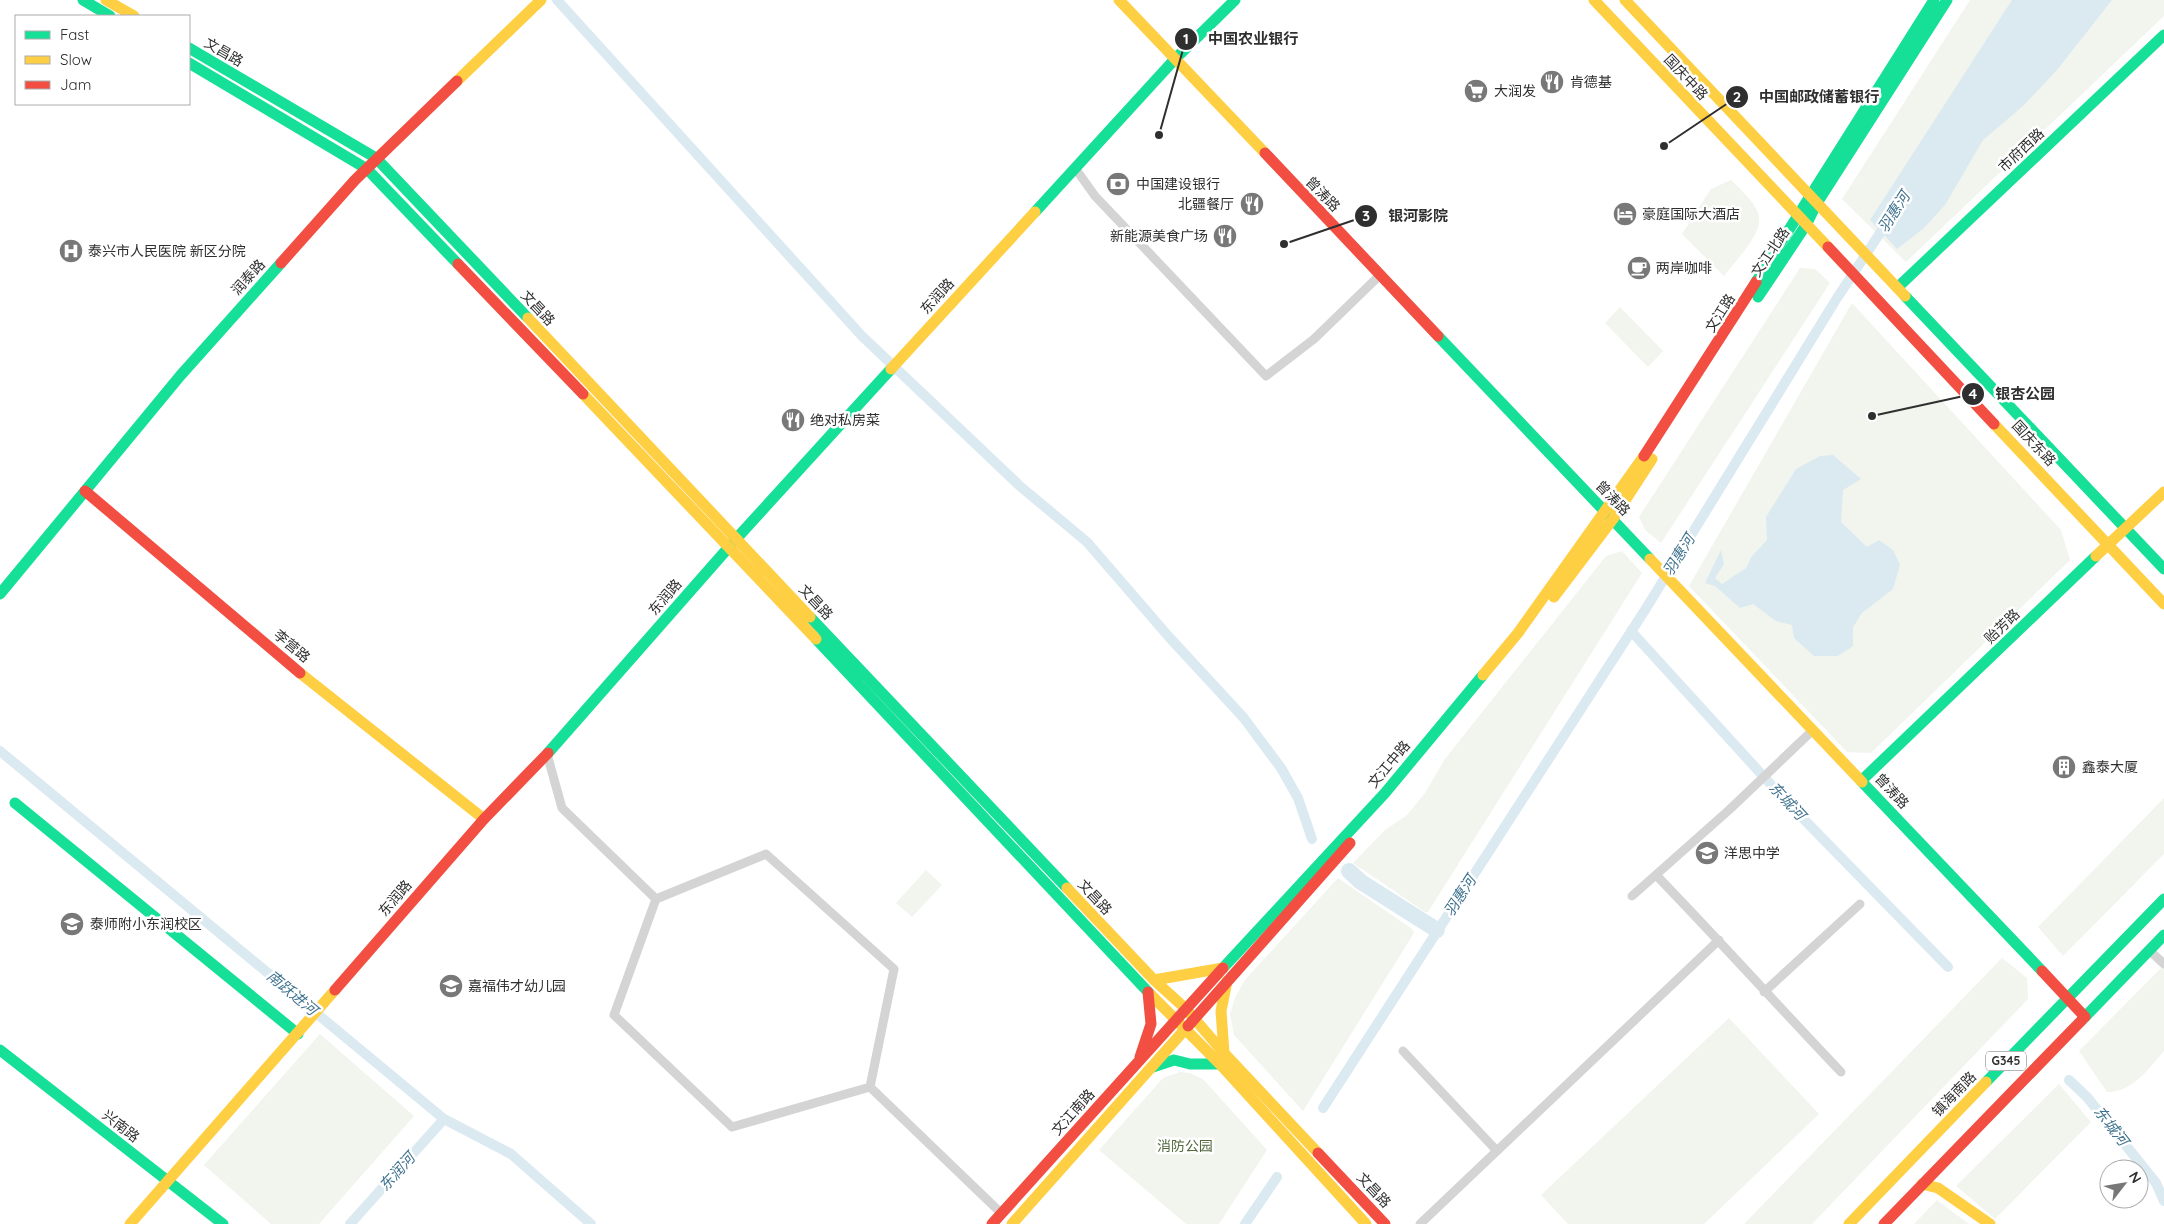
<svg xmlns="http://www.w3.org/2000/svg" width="2164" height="1224" font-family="Quicksand,'Noto Sans SC',sans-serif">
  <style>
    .green { fill: #f1f5ed }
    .water { fill: #dbe9f1 }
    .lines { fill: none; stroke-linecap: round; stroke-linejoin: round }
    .canal { stroke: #dbe9f1; stroke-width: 10 }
    .river { stroke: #dbe9f1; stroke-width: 16 }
    .street { stroke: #d4d4d4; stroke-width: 9 }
    .fast { stroke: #16e098; stroke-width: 11 }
    .slow { stroke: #ffcf43; stroke-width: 11 }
    .jam { stroke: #f24e42; stroke-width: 11 }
    .labels { text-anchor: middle; stroke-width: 5; stroke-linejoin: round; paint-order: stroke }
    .shield { fill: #fff; stroke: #6d6d6d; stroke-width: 1 }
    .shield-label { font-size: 12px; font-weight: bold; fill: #2f2f2f }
    .street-label { font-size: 14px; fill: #2f2f2f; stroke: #fff }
    .poi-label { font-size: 14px; fill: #2f2f2f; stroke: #fff; text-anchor: start }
    .park-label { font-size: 14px; fill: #546a3e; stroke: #fff }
    .water-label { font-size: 15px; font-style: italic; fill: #40738f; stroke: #fff }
    .leader { fill: none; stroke: #2f2f2f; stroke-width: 2 }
    .callout-dot { fill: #2f2f2f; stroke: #fff; stroke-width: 2 }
    .mark-label { font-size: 15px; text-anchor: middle; font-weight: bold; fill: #fff }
    .callout-label { font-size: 15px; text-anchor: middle; font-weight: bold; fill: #2f2f2f; stroke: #fff; stroke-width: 5; stroke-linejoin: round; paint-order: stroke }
  </style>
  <rect width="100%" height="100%" fill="#fff"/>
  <!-- green -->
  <path class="green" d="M1970,0H2164V16L1906,262L1842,199Z
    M1731,180C1741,190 1753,200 1758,213C1766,231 1735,261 1724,276L1682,234L1711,189Z
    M1800,268L1815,269L1830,283L1661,543L1645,530L1639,517Z
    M1852,303L2061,530L2070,560L1871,753L1847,752L1689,586Z
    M1620,307L1663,351L1648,367L1605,323Z
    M1622,551L1642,573L1428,912H1425L1353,863L1385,830L1407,815L1425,793L1445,759L1606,556Z
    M2164,798V854L2063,956L2038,927Z
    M926,870L942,885L912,917L896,903Z
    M1338,878L1412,929L1414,933L1303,1111L1234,1035L1230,1014L1235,998L1244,981Z
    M2002,958L2027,978L2028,999L1812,1224H1744Z
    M2164,965V1051C2148,1069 2133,1092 2107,1092L2079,1051Z
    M1729,1018L1819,1114L1704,1224H1568L1541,1195Z
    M320,1034L414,1116L319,1224H271L204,1165Z
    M1180,1072L1190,1073L1204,1080L1267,1150L1219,1224H1186L1099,1150L1163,1078Z
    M2059,1084L2091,1122L1995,1219L1956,1186Z
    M1937,1200L1969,1224H1914Z"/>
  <!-- water -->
  <path class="water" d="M2012,0H2112L2057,70L2023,106L1983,140L1945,205L1924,228L1897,249L1870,220Z
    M1833,455L1861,479L1843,490L1841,522L1867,547L1879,540L1893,550L1900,565L1893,589L1862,613L1853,627V646L1838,656H1814L1794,638L1792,625L1776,621L1753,604L1740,608L1715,586L1705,583L1721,550L1724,564L1715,578L1722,584L1746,568L1752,556L1767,540L1766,517L1796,469L1820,456Z"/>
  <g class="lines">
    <!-- canal -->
    <path class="canal" d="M557,0L861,335L1021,487L1087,542L1169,637L1243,717L1281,768L1298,798L1312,839
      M1631,631L1785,800L1948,967
      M0,751L444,1119L511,1154L591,1224
      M2069,1080L2087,1097L2156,1183L2164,1201
      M1323,1108L1645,610L1837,298L1888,221
      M350,1224L444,1119
      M1245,1224L1277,1177"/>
    <!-- river -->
    <path class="river" d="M1349,871L1361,882L1437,930"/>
    <!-- street -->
    <path class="street" d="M1075,168L1095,196L1266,376L1314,339L1380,275
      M547,754L562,808L656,899L766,854L894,969L870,1087L1001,1213
      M1656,875C1719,940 1779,1007 1841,1072
      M1632,896L1729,810L1813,730
      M656,899L614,1015L732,1127L870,1087
      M2150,951L2164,964
      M1764,992L1860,904
      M1403,1051L1497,1151
      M1420,1224L1719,940"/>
    <!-- fast -->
    <path class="fast" d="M83,0L110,16
      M189,48L376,158L528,318
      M189,63L367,169L458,264
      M1035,212L1175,59L1235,0
      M1756,282L1934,0
      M1898,287L2164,35
      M1905,296L2164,569
      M1758,297L1806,225L1817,203L1947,0
      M1438,336L1650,559
      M0,594L180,376L281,263
      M810,617L1067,888
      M816,639L1151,995
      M548,753L736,539L891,369
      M1861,781L2096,556
      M1862,782L2042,971
      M15,803L298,1034
      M1223,968L1385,793L1483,675
      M2082,1020L2164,935
      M0,1050L223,1224
      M1153,1067L1174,1060L1190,1064H1220
      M1986,1082L2164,899"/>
    <!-- slow -->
    <path class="slow" d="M106,0L134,16
      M1119,0L1265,153
      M1594,0L1828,247
      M1625,0L1905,296
      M457,81L541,0
      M528,318L810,617
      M891,369L1035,212
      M583,394L816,639
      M1994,424L2164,604
      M2096,556L2164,492
      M1650,559L1862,782
      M1554,597L1613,519L1652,459
      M300,673L484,819
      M1483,675L1518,633L1644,456
      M1067,888L1154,980L1186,1009L1224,1053L1318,1153
      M1154,980L1223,968
      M1151,995L1220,1064L1366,1224
      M1224,1053L1221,1011L1227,981
      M1922,1184L1938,1188L1990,1224
      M130,1224L335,990
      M1012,1224L1188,1026
      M1849,1224L1986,1082"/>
    <!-- jam -->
    <path class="jam" d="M1265,153L1438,336
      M1828,247L1994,424
      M281,263L355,180L457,81
      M458,264L583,394
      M1644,456L1756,282
      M85,491L300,673
      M2042,971L2085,1017
      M335,990L484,819L548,753
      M1188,1026L1350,843
      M1140,1057L1151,1024L1148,992
      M1318,1153L1385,1224
      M992,1224L1223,968
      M1884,1224L2082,1020"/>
  </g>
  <!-- icons -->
  <defs>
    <g id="restaurant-disc" transform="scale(1.25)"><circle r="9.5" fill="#787878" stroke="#fff"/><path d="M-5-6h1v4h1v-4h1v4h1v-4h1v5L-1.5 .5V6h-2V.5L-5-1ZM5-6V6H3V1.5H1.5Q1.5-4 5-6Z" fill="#fff"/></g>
    <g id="supermarket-disc" transform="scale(1.25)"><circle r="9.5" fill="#787878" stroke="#fff"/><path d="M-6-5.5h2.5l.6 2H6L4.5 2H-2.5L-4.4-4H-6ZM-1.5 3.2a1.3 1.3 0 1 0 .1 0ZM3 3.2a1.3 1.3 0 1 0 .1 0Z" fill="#fff"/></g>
    <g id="bank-disc" transform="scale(1.25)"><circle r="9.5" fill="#787878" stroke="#fff"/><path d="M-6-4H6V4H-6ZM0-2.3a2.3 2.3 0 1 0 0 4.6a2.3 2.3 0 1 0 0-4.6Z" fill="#fff"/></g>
    <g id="hotel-disc" transform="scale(1.25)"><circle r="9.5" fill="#787878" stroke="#fff"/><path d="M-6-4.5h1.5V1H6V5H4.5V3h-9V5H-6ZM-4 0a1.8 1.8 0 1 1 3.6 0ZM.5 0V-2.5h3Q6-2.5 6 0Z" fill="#fff"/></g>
    <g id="hospital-disc" transform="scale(1.25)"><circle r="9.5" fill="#787878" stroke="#fff"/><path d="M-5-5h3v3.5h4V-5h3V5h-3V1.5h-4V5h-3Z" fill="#fff"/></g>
    <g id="cafe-disc" transform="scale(1.25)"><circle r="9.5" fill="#787878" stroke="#fff"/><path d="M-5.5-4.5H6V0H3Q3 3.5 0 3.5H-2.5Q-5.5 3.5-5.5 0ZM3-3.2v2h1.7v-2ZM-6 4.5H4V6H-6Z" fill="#fff"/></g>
    <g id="building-disc" transform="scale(1.25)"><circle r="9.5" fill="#787878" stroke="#fff"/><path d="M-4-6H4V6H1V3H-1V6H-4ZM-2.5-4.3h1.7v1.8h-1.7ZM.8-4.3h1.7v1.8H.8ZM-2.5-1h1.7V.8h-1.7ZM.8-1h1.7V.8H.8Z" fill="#fff"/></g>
    <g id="school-disc" transform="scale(1.25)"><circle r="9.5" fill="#787878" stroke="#fff"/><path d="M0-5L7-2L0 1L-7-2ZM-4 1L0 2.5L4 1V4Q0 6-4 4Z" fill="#fff"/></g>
  </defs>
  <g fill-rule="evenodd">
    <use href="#restaurant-disc" x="1552" y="82"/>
    <use href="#supermarket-disc" x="1476" y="91"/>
    <use href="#bank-disc" x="1118" y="184"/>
    <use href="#restaurant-disc" x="1252" y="204"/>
    <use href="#hotel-disc" x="1625" y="214"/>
    <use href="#restaurant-disc" x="1225" y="236"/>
    <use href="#hospital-disc" x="71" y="251"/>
    <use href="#cafe-disc" x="1639" y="268"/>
    <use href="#restaurant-disc" x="793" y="420"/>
    <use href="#building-disc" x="2064" y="767"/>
    <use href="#school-disc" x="1707" y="853"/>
    <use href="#school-disc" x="72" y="924"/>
    <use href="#school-disc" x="451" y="986"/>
  </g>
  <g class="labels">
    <!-- shield labels -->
    <rect class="shield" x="1986" y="1051.5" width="40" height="19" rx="4"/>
    <g class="shield-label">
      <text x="2006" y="1065">G345</text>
    </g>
    <!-- street labels -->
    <g class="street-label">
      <text transform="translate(224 52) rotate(30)" y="5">文昌路</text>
      <text transform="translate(1686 77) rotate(47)" y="5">国庆中路</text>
      <text transform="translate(2021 150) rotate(-43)" y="5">市府西路</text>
      <text transform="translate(1323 194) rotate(46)" y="5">曾涛路</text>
      <text transform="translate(1770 252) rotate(-56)" y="5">文江北路</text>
      <text transform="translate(248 277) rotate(-48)" y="5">润泰路</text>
      <text transform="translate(937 296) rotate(-48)" y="5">东润路</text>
      <text transform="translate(538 308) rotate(47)" y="5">文昌路</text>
      <text transform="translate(1720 313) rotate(-58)" y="5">文江路</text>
      <text transform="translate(2034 443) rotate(47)" y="5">国庆东路</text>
      <text transform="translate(1613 498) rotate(46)" y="5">曾涛路</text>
      <text transform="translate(665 597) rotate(-49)" y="5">东润路</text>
      <text transform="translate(816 602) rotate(47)" y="5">文昌路</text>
      <text transform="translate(2002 626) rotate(-44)" y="5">贻芳路</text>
      <text transform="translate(292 646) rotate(40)" y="5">李营路</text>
      <text transform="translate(1389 764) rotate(-50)" y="5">文江中路</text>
      <text transform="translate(1892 791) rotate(47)" y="5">曾涛路</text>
      <text transform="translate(1095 897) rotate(47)" y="5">文昌路</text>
      <text transform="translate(395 898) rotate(-49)" y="5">东润路</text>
      <text transform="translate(1954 1094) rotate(-46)" y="5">镇海南路</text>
      <text transform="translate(1073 1112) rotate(-48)" y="5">文江南路</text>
      <text transform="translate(121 1126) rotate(38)" y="5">兴南路</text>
      <text transform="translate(1374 1190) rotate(47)" y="5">文昌路</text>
    </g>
    <!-- poi labels -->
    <g class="poi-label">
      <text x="1570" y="87">肯德基</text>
      <text x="1494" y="96">大润发</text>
      <text x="1136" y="189">中国建设银行</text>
      <text x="1234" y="209" text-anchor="end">北疆餐厅</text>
      <text x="1642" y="219">豪庭国际大酒店</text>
      <text x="1208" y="241" text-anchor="end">新能源美食广场</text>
      <text x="88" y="256">泰兴市人民医院 新区分院</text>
      <text x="1656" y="273">两岸咖啡</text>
      <text x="810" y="425">绝对私房菜</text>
      <text x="2082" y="772">鑫泰大厦</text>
      <text x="1724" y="858">洋思中学</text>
      <text x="90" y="929">泰师附小东润校区</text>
      <text x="468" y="991">嘉福伟才幼儿园</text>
    </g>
    <!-- park labels -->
    <g class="park-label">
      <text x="1185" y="1151">消防公园</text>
    </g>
    <!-- water labels -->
    <g class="water-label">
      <text transform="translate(1894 212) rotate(-57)" y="5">羽惠河</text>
      <text transform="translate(1679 555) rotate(-58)" y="5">羽惠河</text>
      <text transform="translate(1787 801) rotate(47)" y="5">东城河</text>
      <text transform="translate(1460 896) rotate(-57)" y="5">羽惠河</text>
      <text transform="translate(292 993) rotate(40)" y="5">南跃进河</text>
      <text transform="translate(2111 1126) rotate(52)" y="5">东城河</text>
      <text transform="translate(397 1172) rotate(-48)" y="5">东润河</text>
    </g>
  </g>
  <!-- callouts -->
  <path class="leader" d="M1159 135L1186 39M1664 146L1737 97M1284 244L1366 216M1872 416L1973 394"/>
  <g class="callout-dot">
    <circle cx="1159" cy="135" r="5"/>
    <circle cx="1664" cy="146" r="5"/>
    <circle cx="1284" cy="244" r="5"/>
    <circle cx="1872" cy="416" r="5"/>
    <circle cx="1186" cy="39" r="12"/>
    <circle cx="1737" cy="97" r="12"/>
    <circle cx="1366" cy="216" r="12"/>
    <circle cx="1973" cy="394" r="12"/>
  </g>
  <g class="mark-label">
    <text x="1186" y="44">1</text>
    <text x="1737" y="102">2</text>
    <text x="1366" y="221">3</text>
    <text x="1973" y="399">4</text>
  </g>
  <g class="callout-label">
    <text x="1253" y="44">中国农业银行</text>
    <text x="1819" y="102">中国邮政储蓄银行</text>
    <text x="1418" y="221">银河影院</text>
    <text x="2025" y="399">银杏公园</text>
  </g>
  <!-- legend -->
  <rect x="15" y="15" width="175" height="90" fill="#ffffff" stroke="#acacac"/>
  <rect x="25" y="31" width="25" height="8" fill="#16e098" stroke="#acacac"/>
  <text x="60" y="40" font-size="15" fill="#2f2f2f">Fast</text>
  <rect x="25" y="56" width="25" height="8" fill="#ffcf43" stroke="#acacac"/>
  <text x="60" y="65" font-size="15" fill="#2f2f2f">Slow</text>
  <rect x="25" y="81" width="25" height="8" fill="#f24e42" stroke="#acacac"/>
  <text x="60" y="90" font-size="15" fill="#2f2f2f">Jam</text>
  <!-- north arrow -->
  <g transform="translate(2124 1184) rotate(59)"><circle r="24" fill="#ffffff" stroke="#acacac"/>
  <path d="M0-4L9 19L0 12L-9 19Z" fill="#787878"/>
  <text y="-8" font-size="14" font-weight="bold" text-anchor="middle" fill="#2f2f2f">N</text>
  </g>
</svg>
